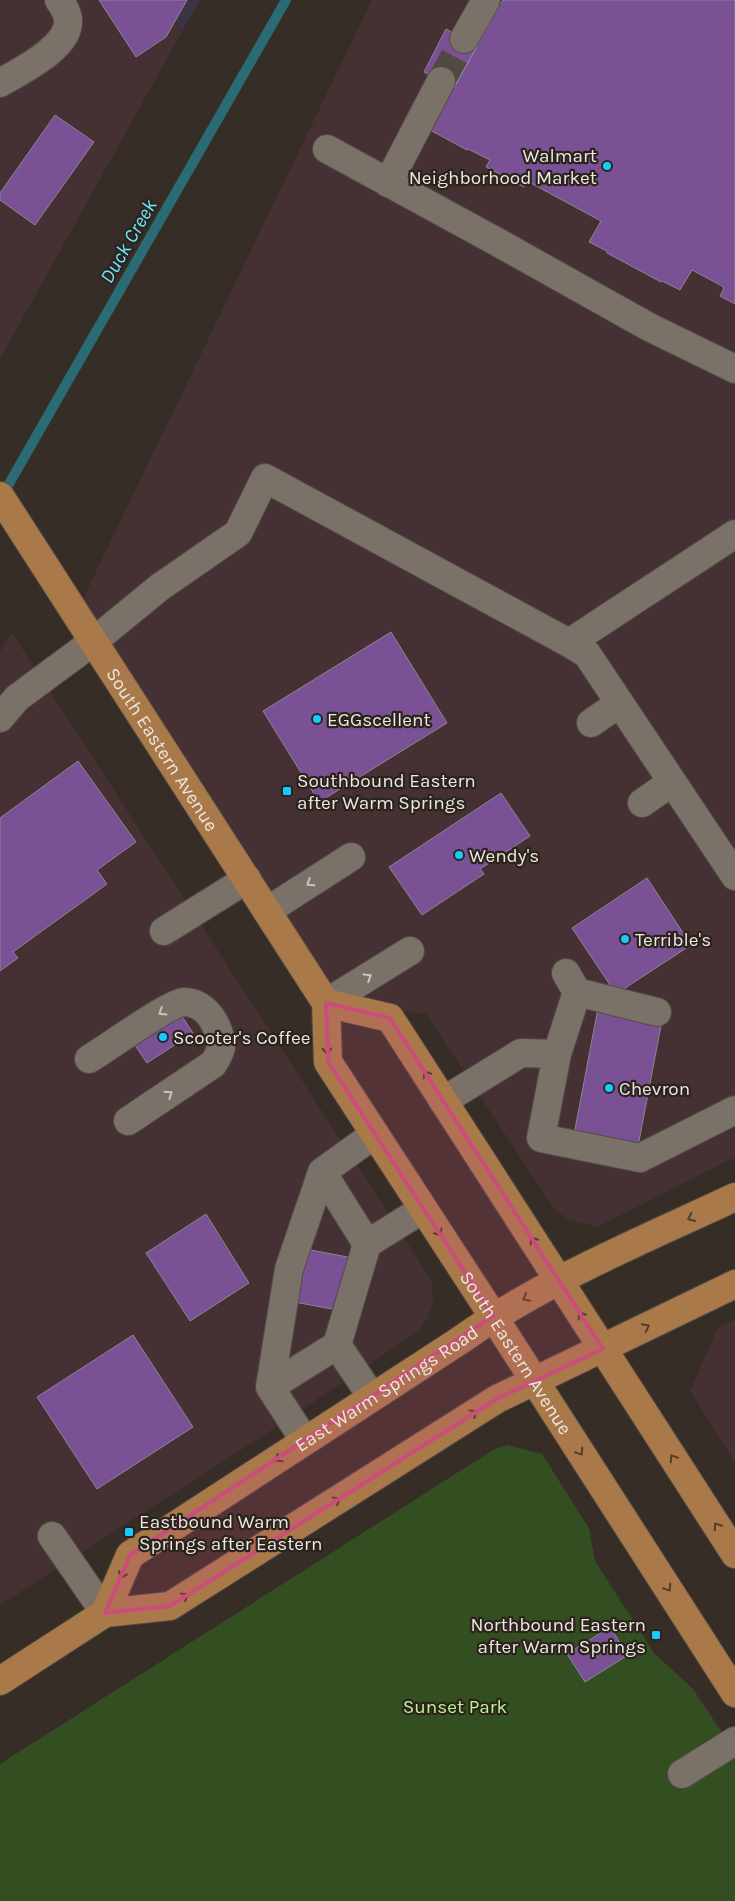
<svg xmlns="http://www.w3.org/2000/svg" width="735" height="1901" font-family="Karla,sans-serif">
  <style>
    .commercial { fill: #453133 }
    .industrial { fill: #3a3445 }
    .green { fill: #334f21 }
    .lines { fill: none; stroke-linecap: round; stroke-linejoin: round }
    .stream { stroke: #2a6b76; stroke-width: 10 }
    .building { fill: #795194; stroke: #8c8591 }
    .minor-tunnel { stroke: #514a42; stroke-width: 28; stroke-dasharray: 28 14; stroke-linecap: butt }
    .minor-casing { stroke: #534c46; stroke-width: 30 }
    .major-casing { stroke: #534c46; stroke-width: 30 }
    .minor { stroke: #7a7168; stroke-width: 28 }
    .major { stroke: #aa7949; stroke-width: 28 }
    .oneway { stroke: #cac4bd }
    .oneway2 { stroke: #523e2a }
    .marked { fill: #cc4c7d; fill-opacity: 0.2; stroke: #cc4c7d; stroke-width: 4; stroke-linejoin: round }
    .poi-dot { fill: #17cafb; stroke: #2c241c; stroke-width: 2 }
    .labels { text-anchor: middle; stroke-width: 4.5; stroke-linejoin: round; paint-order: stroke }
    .poi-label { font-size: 19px; fill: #ece7e2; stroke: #2c241c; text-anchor: start }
    .street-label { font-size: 19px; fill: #ece7e2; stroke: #2c241c }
    .park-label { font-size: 19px; fill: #b8f694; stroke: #2c241c }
    .water-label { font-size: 20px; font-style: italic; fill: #6ae6fc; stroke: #2c241c }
  </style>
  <rect width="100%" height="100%" fill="#362e26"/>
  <!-- commercial -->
  <path class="commercial" d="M0,0H162L182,31L0,359Z
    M372,0H735V1157L597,1227L568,1219L555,1210L426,1014L326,1003L76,613Z
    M12,633L432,1281L433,1301L427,1319L419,1331L258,1439L0,1605V652Z
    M735,1320V1462L690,1391L718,1328Z"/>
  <!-- industrial -->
  <path class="industrial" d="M162,0H200L182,31Z"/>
  <!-- green -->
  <path class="green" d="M507,1445L542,1454L589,1528L595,1561L654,1653L693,1689L735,1752V1901H0V1764L493,1450Z"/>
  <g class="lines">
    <!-- stream -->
    <path class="stream" d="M2,496L286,0"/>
  </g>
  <!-- building -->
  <path class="building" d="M99,0H187L166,37L136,57Z
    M503,0H735V304L720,296L724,288L722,286L692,270L680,290L662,281L661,282L607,253V251L589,242L601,221L527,181L524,187L486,167L490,160L468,149L467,150L430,130L496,12L494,10L499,1L501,3Z
    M446,29L477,47L454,88L424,72Z
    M55,115L94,142L35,225L0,200V193Z
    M391,632L447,723L319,802L263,711Z
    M78,761L136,842L97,870L107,884L13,952L18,958L0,971V818Z
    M501,793L530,836L480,869L484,874L422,915L389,867Z
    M647,878L691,945L616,994L572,928Z
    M599,1003L663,1015L636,1157L572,1145Z
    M178,1010L193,1033L147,1063L132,1041Z
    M206,1214L249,1283L190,1321L146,1253Z
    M300,1248L369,1261L359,1314L289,1301Z
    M133,1335L193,1427L97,1489L37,1397Z
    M610,1627L628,1655L585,1682L567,1654Z"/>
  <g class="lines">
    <!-- minor-tunnel -->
    <path class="minor-tunnel" d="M441,81L464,39"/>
    <!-- minor casing -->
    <g class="minor-casing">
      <path id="minor" d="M464,39L486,0
        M0,83C20,71 69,48 68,21C68,13 63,6 59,0
        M327,149L499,243L649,327L735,369
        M388,183L441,81
        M569,643L735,534
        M0,718L17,698L94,641L160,587L238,533L265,478L569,643L587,654L735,876
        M591,723L620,703
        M642,803L672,782
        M267,911L351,857
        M164,931L247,879
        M566,973L577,992L657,1012
        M326,1003L410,951
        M557,1054L577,992
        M89,1059C106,1049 169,1003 184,1002C199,1002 210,1013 216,1026C224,1043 223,1049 213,1064L128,1121
        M443,1101L521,1053L557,1054L541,1138L640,1158L735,1110
        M322,1172L367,1244
        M270,1387L337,1345
        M372,1397L337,1345L367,1244L423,1209
        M305,1441L270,1387L289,1269L322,1172L375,1134
        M52,1536L105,1613
        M682,1774L735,1741"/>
    </g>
    <!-- major casing -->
    <g class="major-casing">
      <g id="major">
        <path id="s1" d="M0,496L326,1003L328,1062L493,1316L735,1693"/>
        <path d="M326,1003L390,1018L735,1554"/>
        <path id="s2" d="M105,1613L130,1555L459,1341C543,1281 641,1241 735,1197"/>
        <path d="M0,1681L105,1613L170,1606L497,1399L735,1284"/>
      </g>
    </g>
    <!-- minor -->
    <use href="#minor" class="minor"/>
    <!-- major -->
    <use href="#major" class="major"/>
  </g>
  <!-- one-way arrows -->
  <defs><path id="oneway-chevron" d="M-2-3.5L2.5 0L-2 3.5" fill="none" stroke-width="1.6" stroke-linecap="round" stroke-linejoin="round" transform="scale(1.25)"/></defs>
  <g class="oneway">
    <use href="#oneway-chevron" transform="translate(310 883) rotate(147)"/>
    <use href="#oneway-chevron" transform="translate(368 977) rotate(-32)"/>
    <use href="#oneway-chevron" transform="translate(162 1012) rotate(148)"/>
    <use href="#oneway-chevron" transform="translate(169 1094) rotate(-34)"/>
  </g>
  <g class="oneway2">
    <use href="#oneway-chevron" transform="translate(327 1051) rotate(89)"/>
    <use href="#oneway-chevron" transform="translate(426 1074) rotate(-123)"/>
    <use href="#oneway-chevron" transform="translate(691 1218) rotate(155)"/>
    <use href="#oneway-chevron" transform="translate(439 1233) rotate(57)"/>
    <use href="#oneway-chevron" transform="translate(533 1240) rotate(-123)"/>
    <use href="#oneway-chevron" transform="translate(526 1298) rotate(152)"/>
    <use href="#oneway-chevron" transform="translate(581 1315) rotate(-123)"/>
    <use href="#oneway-chevron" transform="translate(646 1327) rotate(-26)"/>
    <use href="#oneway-chevron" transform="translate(474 1413) rotate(-32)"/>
    <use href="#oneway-chevron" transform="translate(580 1452) rotate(57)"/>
    <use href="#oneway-chevron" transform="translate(673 1458) rotate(-123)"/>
    <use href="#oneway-chevron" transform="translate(278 1459) rotate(147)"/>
    <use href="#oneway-chevron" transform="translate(337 1500) rotate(-32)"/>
    <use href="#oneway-chevron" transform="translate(717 1526) rotate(-123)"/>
    <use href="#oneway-chevron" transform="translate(122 1575) rotate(114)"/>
    <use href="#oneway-chevron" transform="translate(668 1588) rotate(57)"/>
    <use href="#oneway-chevron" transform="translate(185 1596) rotate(-32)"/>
  </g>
  <!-- marked area -->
  <path class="marked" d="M326,1003L390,1018L603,1349L497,1399L170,1606L105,1613L130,1555L493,1316L328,1062Z"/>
  <!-- markers -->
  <g class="poi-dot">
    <circle cx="607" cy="166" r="5"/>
    <circle cx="317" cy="719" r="5"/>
    <rect x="282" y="786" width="10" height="10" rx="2.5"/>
    <circle cx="459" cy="855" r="5"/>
    <circle cx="625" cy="939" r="5"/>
    <circle cx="163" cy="1037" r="5"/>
    <circle cx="609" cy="1088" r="5"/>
    <rect x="124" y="1527" width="10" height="10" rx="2.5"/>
    <rect x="651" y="1630" width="10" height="10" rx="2.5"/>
  </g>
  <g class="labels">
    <!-- poi labels -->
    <g class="poi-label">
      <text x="597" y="162" text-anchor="end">Walmart<tspan x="597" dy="22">Neighborhood Market</tspan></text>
      <text x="327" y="726">EGGscellent</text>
      <text x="297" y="787">Southbound Eastern<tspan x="297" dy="22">after Warm Springs</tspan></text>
      <text x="469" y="862">Wendy's</text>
      <text x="635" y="946">Terrible's</text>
      <text x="173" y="1044">Scooter's Coffee</text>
      <text x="619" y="1095">Chevron</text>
      <text x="139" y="1528">Eastbound Warm<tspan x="139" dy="22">Springs after Eastern</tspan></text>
      <text x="646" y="1631" text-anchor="end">Northbound Eastern<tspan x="646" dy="22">after Warm Springs</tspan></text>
    </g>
    <!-- street labels -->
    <g class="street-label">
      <text dy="7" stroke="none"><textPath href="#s1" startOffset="301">South Eastern Avenue</textPath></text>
      <text dy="7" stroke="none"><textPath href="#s1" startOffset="1008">South Eastern Avenue</textPath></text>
      <text dy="7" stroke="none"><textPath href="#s2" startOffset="369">East Warm Springs Road</textPath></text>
    </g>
    <!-- park labels -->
    <g class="park-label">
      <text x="455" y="1713">Sunset Park</text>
    </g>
    <!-- water labels -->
    <g class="water-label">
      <text transform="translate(128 241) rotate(-60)" y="7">Duck Creek</text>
    </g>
  </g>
</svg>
